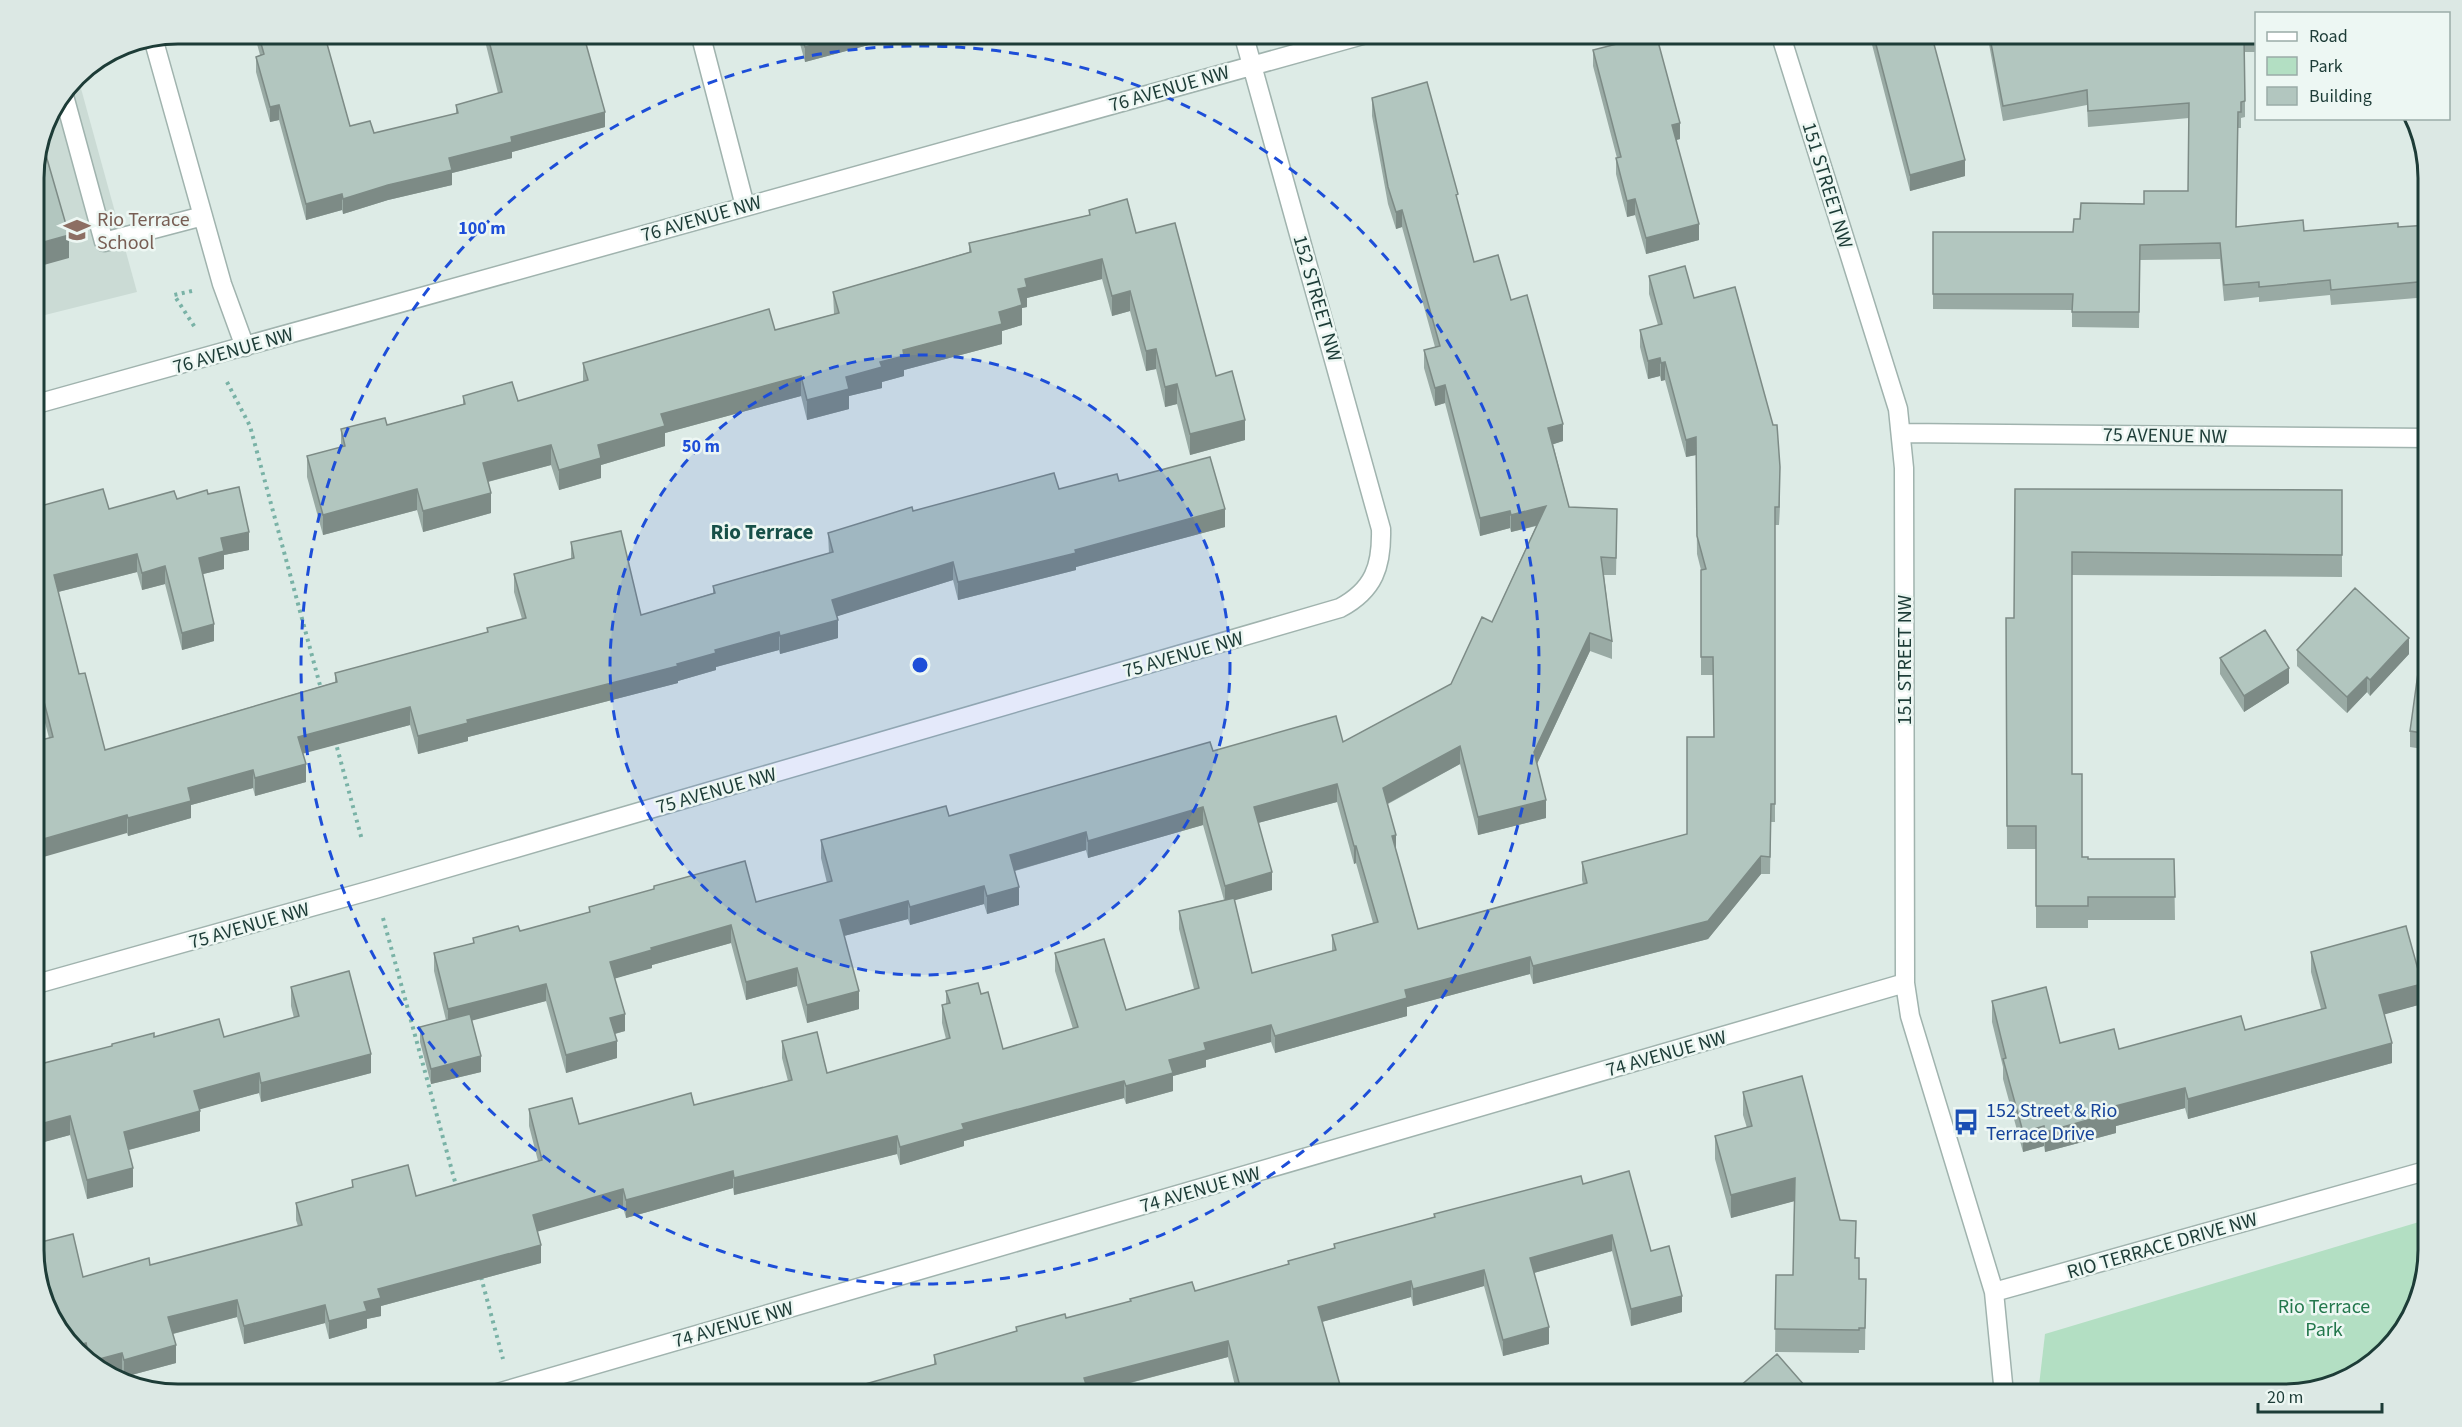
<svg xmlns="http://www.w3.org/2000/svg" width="2462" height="1427" font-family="'Source Sans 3',sans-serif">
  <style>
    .built { fill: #cbdbd5 }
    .green { fill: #b3dfc3 }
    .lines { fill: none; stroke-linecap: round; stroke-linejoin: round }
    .minor-casing { stroke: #a0b3ae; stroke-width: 21 }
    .path { stroke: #79b2a6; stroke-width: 4; stroke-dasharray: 3 4.5; stroke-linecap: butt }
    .minor { stroke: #fff; stroke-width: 18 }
    .wall { fill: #99aaa4; fill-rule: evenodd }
    .shaded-wall { fill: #7d8b86 }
    .building { fill: #b2c6bf; stroke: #7d8b86; stroke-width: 1.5 }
    .ring { fill: none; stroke: #1d4ed8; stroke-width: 3; stroke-dasharray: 10 8 }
    .labels { text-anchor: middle; stroke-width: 5; stroke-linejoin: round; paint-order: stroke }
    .street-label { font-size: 20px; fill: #1d3c37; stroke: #edf7f3 }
    .education-label { font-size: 20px; fill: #785e54; stroke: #edf7f3; text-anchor: start }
    .transit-label { font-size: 20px; fill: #164399; stroke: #edf7f3; text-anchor: start }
    .park-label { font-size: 20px; fill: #23774c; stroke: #edf7f3 }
    .neighbourhood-label { font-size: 21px; font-weight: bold; fill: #175048; stroke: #edf7f3 }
    .rim { fill: none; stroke: #1d3c37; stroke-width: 3 }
    .centre { fill: #1d4ed8; stroke: #edf7f3; stroke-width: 3 }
    .ring-label { font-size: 18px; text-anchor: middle; font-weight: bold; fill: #1d4ed8; stroke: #edf7f3; stroke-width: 5; stroke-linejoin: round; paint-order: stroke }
  </style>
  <rect width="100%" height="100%" fill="#ddebe6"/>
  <!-- built -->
  <path class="built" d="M77,74L137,292L33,318V168L48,114Z"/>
  <!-- green -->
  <path class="green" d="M2429,1219V1250L2409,1322L2356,1375L2285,1394H2038L2045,1334Z"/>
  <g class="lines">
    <!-- minor casing -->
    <g class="minor-casing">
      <path id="minor" d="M700,33L745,206
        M1780,33L1898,409L1904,468L1905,983L1910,1016L1994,1292L2004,1394
        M153,38L222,284L245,347
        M63,92L104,242L203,216
        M33,405L1370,33
        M1902,433L2429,438
        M33,985L375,889L1340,608C1374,590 1382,566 1381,529L1243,33
        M1994,1292L2429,1170
        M494,1394L1905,983"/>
    </g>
    <!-- path -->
    <path class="path" d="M192,291L174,295L196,329
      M227,382L250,426L321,689
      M335,740L362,840
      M383,918L457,1189
      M481,1277L503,1359"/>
    <!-- minor -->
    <use href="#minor" class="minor"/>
  </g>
  <!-- wall -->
  <path class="wall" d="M254,33H324L350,126L374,133L456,114V105L498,93L483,33H583L605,127L512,152V158L452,173V185L388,200L343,214L342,210L306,220L279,120L270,122L256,72V57L260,55Z
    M797,33H930L907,39L906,35L805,62Z
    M1869,33H1931L1965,176L1910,191Z
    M1987,33H2256V52H2245V117L2241,118V128H2238L2236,227L2304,231L2398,227L2429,225V297L2331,305L2330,295L2259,302V297L2224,301L2220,259L2140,260L2139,328L2072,327V310L1933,309V232H2073L2080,219L2144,204L2188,191L2189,118L2088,127L2087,105L2003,121Z
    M1593,50L1680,139L1676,140L1699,240L1646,254L1635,215L1627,217L1616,174V158H1617L1593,66Z
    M1372,98L1458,204L1474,262L1511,300L1563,441L1553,444L1569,507L1617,526L1616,575H1604L1612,641V659L1590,651L1537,764L1546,818L1478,835L1460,764L1388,804L1396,851L1418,929L1583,884L1582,880V862L1687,834L1714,737L1713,675H1701V570L1697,554L1696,455L1686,457L1665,380L1661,381L1660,376L1648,379L1640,347V330L1658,325L1649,294V276L1694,298L1780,484L1779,525H1775V822H1771L1770,874H1761L1708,939L1533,984L1530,974L1407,1007V1016L1275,1053L1271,1042L1206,1060V1067L1173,1076V1091L1126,1104L1124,1098L964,1141V1146L900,1165L897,1154L734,1195L733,1188L626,1218L623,1207L537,1231L541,1263L381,1306V1316L367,1319V1328L329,1339L325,1323L244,1344L237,1317L173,1334L176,1363L124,1377L122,1370L105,1374L53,1322L83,1277L150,1265L298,1226L296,1220V1203L352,1187V1180L416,1196L538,1161L529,1126V1109L579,1124L694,1105L788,1081L782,1058V1041L827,1073L946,1039L942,1023V1005L946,1004V991L981,994L1003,1049L1073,1029L1055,971V953L1126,1010L1194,989L1179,929V911L1224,900L1203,825L1088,858L1086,850L1015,871L1019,905L987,914L984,904L910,925L908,919L844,936L859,1009L807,1023L797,986L746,1000L731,943L652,965V968L615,978L625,1031L615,1034L617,1058L566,1073L546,1001L472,1020L481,1072L431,1084L420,1042V1027L446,1020L434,971V953L473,943V938L520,931L589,912V907L654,889V886L756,902L827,883L821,858V840L949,816L1213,751L1343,742L1451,684L1492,622L1536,526L1511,532L1510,528L1480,536L1445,403L1435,406L1424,368V350L1435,347L1402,227L1396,229L1388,204L1372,116ZM1337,802L1354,864L1356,863L1373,923L1332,935V951L1252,973L1234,900L1272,890L1258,823Z
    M1089,210L1136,233L1216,376L1245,440L1190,455L1177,404L1165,407L1156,369L1146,371L1130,311L1112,316L1102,279L1027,298V307L1022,308V325L1002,331V344L904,370V376L882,382V388L849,396V409L807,420L801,396L665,433V446L601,465V478L559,490L551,465L488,482L491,513L423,532L417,510L323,535L307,477V456L341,447V429L387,425L463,404V396L518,401L583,382V363L775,330L834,314L833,292L969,252V243L1089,215Z
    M1119,481L1225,527L1076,567V570L958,600L953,580L837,616L838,638L780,654L779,650L716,667V670L678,681V683L468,737V741L418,754L410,725L303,753L306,782L255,796L253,788L191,805V818L128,836L127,833L49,738L35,684H33V508L109,509L208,494L249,550L224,555V569L203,574L214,641L182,650L165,584L142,590L137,572L58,592L79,674L105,750L335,682V673L487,632V628L522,619L514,592V574L571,559V542L641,615L713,593V586L829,554L828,533L913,511Z
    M2015,489L2342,490V577L2072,575V774L2082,857L2088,859H2174L2175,920H2088V928H2036V849H2007L2006,618H2014Z
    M2429,645V750L2410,747V731Z
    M2297,650L2409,654L2370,696L2367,692L2347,713L2297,666Z
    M2220,658L2289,683L2244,712L2220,674Z
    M2311,952L2422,1004L2384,1014L2392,1063L2188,1119L2185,1108L2116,1126V1133L2045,1152L2044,1146L2023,1152L2003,1079V1067L1992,1022V1001L2060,1043L2119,1049L2245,1030L2321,1009L2311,972Z
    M291,987L371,1073L261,1102L259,1093L199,1109L200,1131L129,1150L133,1187L87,1199L70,1135L33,1145V1060L40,1064L154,1037H224L294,1018L291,1006Z
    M1743,1092L1840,1220L1855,1258L1859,1279H1866L1865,1350H1859V1353L1775,1352L1776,1275H1793L1794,1201L1731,1218L1715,1159V1136L1747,1128L1743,1115Z
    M1583,1184L1651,1251L1682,1312L1631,1326L1612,1251L1534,1273L1549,1344L1503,1356L1484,1286L1413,1306L1411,1297L1322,1322L1342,1394H1237L1228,1357L1089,1394L934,1364V1355L1016,1331V1327L1066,1318L1130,1302V1299L1195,1291L1288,1264V1261L1334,1248V1244L1434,1217V1214Z"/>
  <!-- shaded-wall -->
  <path class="shaded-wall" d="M856,33H906V35L805,62V47Z
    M907,33H930L907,39Z
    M279,105V120L270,122V107Z
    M605,112V127L512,152V158L452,173V185L388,200L343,214V199L388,185L449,158L511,137Z
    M1680,123V139L1672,141V125Z
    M1965,160V176L1910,191V175Z
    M342,194V210L306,220V204Z
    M1635,199V215L1627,217V201Z
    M1402,210V227L1396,229V212Z
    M1699,224V240L1646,254V238Z
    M69,235V258L33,268V245Z
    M1102,259V279L1027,298V307L1022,308V325L1002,331V344L904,370V376L882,382V388L849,396V409L807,420V400L846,377L880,362L903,350L999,312L1018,289L1025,279Z
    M1130,291V311L1112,316V296Z
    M1156,349V369L1146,371V351Z
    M1660,358V376L1648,379V361Z
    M1665,362V380L1661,381V363Z
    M801,376V396L665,433V446L601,465V478L559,490V470L598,445L661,414Z
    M1177,384V404L1165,407V387Z
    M1445,385V403L1435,406V388Z
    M1245,420V440L1190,455V434Z
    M1563,424V441L1548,446V428Z
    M1696,437V455L1686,457V440Z
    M551,445V465L483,483V463Z
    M1780,467V484L1779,525V507Z
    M417,489V510L323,535V515Z
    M491,493V513L423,532V511Z
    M1546,506V523L1511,532V515Z
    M1225,509V527L1076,567V570L958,600V582Z
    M1510,511V528L1480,536V518Z
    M249,532V550L224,555V569L199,575V558L221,538Z
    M137,554V572L54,593V575Z
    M953,562V580L832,618V600Z
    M165,566V584L142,590V573Z
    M838,620V638L780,654V636Z
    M214,624V641L182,650V633Z
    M779,632V650L716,667V670L678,681V683L468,737V741L418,754V736L467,720L677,664L715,650Z
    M1590,633V651L1534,770V752Z
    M2409,638V654L2370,696V680Z
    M35,666V684H33V667Z
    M2289,668V683L2244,712V696Z
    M2367,677V692L2347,713V697Z
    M410,707V725L298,755V737Z
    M1460,746V764L1383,806V788Z
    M306,764V782L255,796V778Z
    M253,770V788L191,805V818L128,836V818L188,788Z
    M1337,784V802L1254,824V807Z
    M1546,800V818L1478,835V817Z
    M1203,807V825L1088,858V841Z
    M127,815V833L33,860V842Z
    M1086,832V850L1010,872V855Z
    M1396,835V853L1392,836Z
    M1354,846H1356V863L1354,864Z
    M1761,856V874L1708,939L1533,984V966Z
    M1272,872V890L1225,903V886Z
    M984,886V904L910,925V907Z
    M1019,887V905L987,914V896Z
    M908,901V919L840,937V920Z
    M731,925V943L652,965V968L610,980V962L651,948Z
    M1530,957V974L1407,1007V1016L1275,1053V1036L1405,990Z
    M797,968V986L746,1000V982Z
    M546,984V1001L448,1027V1009Z
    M2422,984V1004L2379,1016V995Z
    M859,991V1009L807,1023V1005Z
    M625,1014V1031L610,1035V1018Z
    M1271,1025V1042L1206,1060V1067L1173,1076V1091L1126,1104V1086L1169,1060L1204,1043Z
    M617,1041V1058L566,1073V1055Z
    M2392,1043V1063L2188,1119V1099Z
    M371,1054V1073L261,1102V1083Z
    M481,1056V1072L431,1084V1069Z
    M259,1073V1093L194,1111V1091Z
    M1124,1081V1098L964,1141V1146L900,1165V1147L962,1124Z
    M2185,1088V1108L2116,1126V1133L2045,1152V1132L2115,1106Z
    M200,1111V1131L124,1151V1132Z
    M70,1116V1135L33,1145V1126Z
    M2044,1126V1146L2023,1152V1132Z
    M897,1136V1154L734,1195V1178Z
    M133,1168V1187L87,1199V1180Z
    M733,1171V1188L626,1218V1200Z
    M1795,1178V1201L1731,1218V1195Z
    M623,1189V1207L533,1233V1215Z
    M1612,1235V1251L1530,1274V1258Z
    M541,1245V1263L381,1306V1316L367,1319V1328L329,1339V1321L364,1302L378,1289Z
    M1484,1270V1286L1413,1306V1289Z
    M1411,1281V1297L1318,1323V1307Z
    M1682,1296V1312L1631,1326V1309Z
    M237,1300V1317L168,1335V1317Z
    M325,1305V1323L244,1344V1326Z
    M1549,1327V1344L1503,1356V1340Z
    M1228,1341V1357L1087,1394L1084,1378Z
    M86,1343V1355L76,1346Z
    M176,1345V1363L124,1377V1360Z
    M122,1353V1370L106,1375L92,1361Z"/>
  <!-- building -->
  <path class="building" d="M258,33H324L350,126L370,121L374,133L458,113L456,105L502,92L487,33H583L605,112L511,137L512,142L449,158L452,170L388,185L343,199L342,194L306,204L279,105L270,107L256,57L264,54Z
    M801,33H856L805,47Z
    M1873,33H1931L1965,160L1910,175Z
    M1989,33H2256V36L2244,37L2245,101L2241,102V112H2238L2236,227L2303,220L2304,231L2398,223V227L2429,225V281L2331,290L2330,280L2259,287V282L2224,285L2220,243L2140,245L2139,312H2072L2073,294H1933V232H2073L2074,219H2080L2081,203L2144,204V191H2188L2189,103L2088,111L2087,90L2003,106Z
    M1656,34L1680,123L1672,125L1699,224L1646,238L1635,199L1627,201L1616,158L1621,157L1593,50Z
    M1427,82L1458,194L1456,195L1474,262L1498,255L1511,300L1527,295L1563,424L1548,428L1569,507L1617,509L1616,558L1601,557L1612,641L1590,633L1534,752L1546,800L1478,817L1460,746L1383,788L1396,835L1392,836L1418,929L1587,883L1582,862L1687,834V737H1714L1713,657H1701V570L1706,569L1697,536L1696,437L1686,440L1665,362L1661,363L1660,358L1648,361L1640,330L1662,324L1649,276L1685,266L1694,298L1735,287L1773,425H1777L1780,467L1779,507H1775V804H1771L1770,857L1761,856L1708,921L1533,966L1530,957L1405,990L1407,998L1275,1036L1271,1025L1204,1043L1206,1050L1169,1060L1173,1073L1126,1086L1124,1081L962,1124L964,1129L900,1147L897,1136L734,1178L733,1171L626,1200L623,1189L533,1215L541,1245L378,1289L381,1298L364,1302L367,1311L329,1321L325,1305L244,1326L237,1300L168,1317L176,1345L124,1360L122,1353L92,1361L90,1360L86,1343L76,1346L53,1322L33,1259V1244L73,1234L83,1277L149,1258L150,1265L302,1225L296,1203L353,1187L352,1180L408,1165L416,1196L542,1160L529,1109L572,1098L579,1124L691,1093L694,1105L792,1080L782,1041L817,1032L827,1073L950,1038L942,1005L950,1003L946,991L978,983L981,994L988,992L1003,1049L1078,1027L1055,953L1104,939L1126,1010L1199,988L1179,911L1234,898L1252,973L1336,950L1332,935L1378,922L1356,846H1354L1337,784L1254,807L1272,872L1225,886L1203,807L1088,841L1086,832L1010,855L1019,887L987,896L984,886L910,907L908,901L840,920L859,991L807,1005L797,968L746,982L731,925L651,948L652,950L610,962L625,1014L610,1018L617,1041L566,1055L546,984L448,1009L434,953L474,943L473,938L518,926L520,931L590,912L589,907L654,889V886L745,861L756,902L832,881L821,840L946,806L949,816L1210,742L1213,751L1336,716L1343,742L1451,684L1482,617L1492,622L1546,506L1511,515L1510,511L1480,518L1445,385L1435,388L1424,350L1440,346L1402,210L1396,212L1388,187L1372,98Z
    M41,138L69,235L33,245V168Z
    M1127,199L1136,233L1175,223L1216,376L1232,371L1245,420L1190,434L1177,384L1165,387L1156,349L1146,351L1130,291L1112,296L1102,259L1025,279L1027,287L1018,289L1022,305L999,312L1002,324L903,350L904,356L880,362L882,367L846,377L849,389L807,400L801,376L661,414L665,426L598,445L601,458L559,470L551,445L483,463L491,493L423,511L417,489L323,515L307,456L345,446L341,429L385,418L387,425L465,404L463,396L512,382L518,401L588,380L583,363L769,309L775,330L839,313L833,292L971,252L969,243L1090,215L1089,210Z
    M1210,457L1225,509L1075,550L1076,553L958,582L953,562L832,600L838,620L780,636L779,632L715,650L716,653L677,664L678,666L467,720L468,723L418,736L410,707L298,737L306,764L255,778L253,770L188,788L191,801L128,818L127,815L33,842V742L53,737L35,666L33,667V508L103,489L109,509L174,491L177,499L207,490L208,494L239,487L249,532L221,538L224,551L199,558L214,624L182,633L165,566L142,573L137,554L54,575L79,674L85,673L105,750L337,682L335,673L488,632L487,628L526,618L514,574L574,558L571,542L621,531L641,615L715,593L713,586L833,552L828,533L912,507L913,511L1054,473L1059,489L1117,474L1119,481Z
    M2015,489L2342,490V555L2072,552V774H2082V857H2088V859H2174L2175,897H2088V906H2036V826H2007L2006,618H2014Z
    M2355,588L2409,638L2370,680L2367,677L2347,697L2297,650Z
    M2265,630L2289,668L2244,696L2220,658Z
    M2422,644L2429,645V734L2410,731Z
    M2406,926L2422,984L2379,995L2392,1043L2188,1099L2185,1088L2115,1106L2116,1112L2045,1132L2044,1126L2023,1132L2003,1059L2006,1058L1992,1001L2046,987L2060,1043L2114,1029L2119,1049L2241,1016L2245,1030L2326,1008L2311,952Z
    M349,971L371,1054L261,1083L259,1073L194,1091L200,1111L124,1132L133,1168L87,1180L70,1116L33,1126V1060L39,1059L40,1064L112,1046V1044L154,1033V1037L219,1019L224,1037L299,1016L291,987Z
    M470,1014L481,1056L431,1069L420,1027Z
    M1802,1076L1840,1220L1856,1221L1855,1258H1859V1279H1866L1865,1328H1859V1330L1775,1329L1776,1275H1793L1795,1178L1731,1195L1715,1136L1752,1126L1743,1092Z
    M1629,1171L1651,1251L1669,1246L1682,1296L1631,1309L1612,1235L1530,1258L1549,1327L1503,1340L1484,1270L1413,1289L1411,1281L1318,1307L1342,1392L1332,1394H1242L1228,1341L1084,1378L1089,1394H830L936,1364L934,1355L1017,1331L1016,1327L1065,1314L1066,1318L1131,1301L1130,1299L1192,1282L1195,1291L1289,1264L1288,1261L1335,1248L1334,1244L1435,1217L1434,1214L1581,1176L1583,1184Z
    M1777,1354L1812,1394H1737L1741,1390L1738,1388Z"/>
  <!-- distance rings -->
  <circle cx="920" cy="665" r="310" fill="#1d4ed8" fill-opacity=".12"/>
  <g class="ring">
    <circle cx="920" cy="665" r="310"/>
    <circle cx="920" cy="665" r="619"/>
  </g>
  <!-- icons -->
  <defs>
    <g id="school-bare" transform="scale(2.07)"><path d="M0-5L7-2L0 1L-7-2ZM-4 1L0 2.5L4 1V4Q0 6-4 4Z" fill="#8d6e63" stroke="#edf7f3" stroke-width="2.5" paint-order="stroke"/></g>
    <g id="bus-bare" transform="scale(2.07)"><path d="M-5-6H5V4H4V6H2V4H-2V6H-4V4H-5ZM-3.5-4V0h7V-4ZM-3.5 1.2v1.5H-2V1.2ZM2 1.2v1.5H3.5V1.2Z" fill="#1a4fb4" stroke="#edf7f3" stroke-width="2.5" paint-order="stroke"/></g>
  </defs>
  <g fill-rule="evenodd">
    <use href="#school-bare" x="77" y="230"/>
    <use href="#bus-bare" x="1966" y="1122"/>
  </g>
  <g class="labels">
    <!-- street labels -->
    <g class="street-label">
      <text transform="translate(1169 88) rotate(-16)" y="7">76 AVENUE NW</text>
      <text transform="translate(1828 185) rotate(73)" y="7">151 STREET NW</text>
      <text transform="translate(701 218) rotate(-16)" y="7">76 AVENUE NW</text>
      <text transform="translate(1318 298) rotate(74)" y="7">152 STREET NW</text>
      <text transform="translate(233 350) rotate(-16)" y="7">76 AVENUE NW</text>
      <text transform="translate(2165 435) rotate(1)" y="7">75 AVENUE NW</text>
      <text transform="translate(1183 654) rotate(-16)" y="7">75 AVENUE NW</text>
      <text transform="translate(1904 660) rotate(-90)" y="7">151 STREET NW</text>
      <text transform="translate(716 790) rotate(-16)" y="7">75 AVENUE NW</text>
      <text transform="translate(249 925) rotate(-16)" y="7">75 AVENUE NW</text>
      <text transform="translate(1666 1053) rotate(-16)" y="7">74 AVENUE NW</text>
      <text transform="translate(1200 1189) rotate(-16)" y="7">74 AVENUE NW</text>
      <text transform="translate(2162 1245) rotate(-16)" y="7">RIO TERRACE DRIVE NW</text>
      <text transform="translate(733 1324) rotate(-16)" y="7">74 AVENUE NW</text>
    </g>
    <!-- education labels -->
    <g class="education-label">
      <text x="97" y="226">Rio Terrace<tspan x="97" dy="23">School</tspan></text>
    </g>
    <!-- transit labels -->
    <g class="transit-label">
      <text x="1986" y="1117">152 Street &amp; Rio<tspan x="1986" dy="23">Terrace Drive</tspan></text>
    </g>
    <!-- park labels -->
    <g class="park-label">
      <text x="2324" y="1313">Rio Terrace<tspan x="2324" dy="23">Park</tspan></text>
    </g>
    <!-- neighbourhood labels -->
    <g class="neighbourhood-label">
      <text x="762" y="539">Rio Terrace</text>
    </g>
  </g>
  <!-- crop -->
  <path d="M0 0H2462V1427H0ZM178 44H2284A134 134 0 0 1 2418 178V1250A134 134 0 0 1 2284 1384H178A134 134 0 0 1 44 1250V178A134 134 0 0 1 178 44Z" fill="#dce8e4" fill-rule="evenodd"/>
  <path class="rim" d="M178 44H2284A134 134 0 0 1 2418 178V1250A134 134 0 0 1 2284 1384H178A134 134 0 0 1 44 1250V178A134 134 0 0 1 178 44Z"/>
  <circle cx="920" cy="665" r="9" class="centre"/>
  <g class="ring-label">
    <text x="482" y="234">100 m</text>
    <text x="701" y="452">50 m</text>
  </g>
  <!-- legend -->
  <rect x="2255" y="12" width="195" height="108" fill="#edf7f3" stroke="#9aaca8" stroke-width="1.5"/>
  <rect x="2267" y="32" width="30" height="9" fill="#ffffff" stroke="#9aaca8" stroke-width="1.5"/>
  <text x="2309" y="42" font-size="18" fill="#1d3c37">Road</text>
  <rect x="2267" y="57" width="30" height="18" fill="#b3dfc3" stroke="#9aaca8" stroke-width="1.5"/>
  <text x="2309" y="72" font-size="18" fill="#1d3c37">Park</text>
  <rect x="2267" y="87" width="30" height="18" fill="#b2c6bf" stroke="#9aaca8" stroke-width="1.5"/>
  <text x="2309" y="102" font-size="18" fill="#1d3c37">Building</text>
  <!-- scale -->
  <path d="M2258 1403v9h124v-9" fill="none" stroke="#1d3c37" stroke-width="3"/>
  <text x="2267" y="1403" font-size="18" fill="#1d3c37" stroke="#edf7f3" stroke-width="4.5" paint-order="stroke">20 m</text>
</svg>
